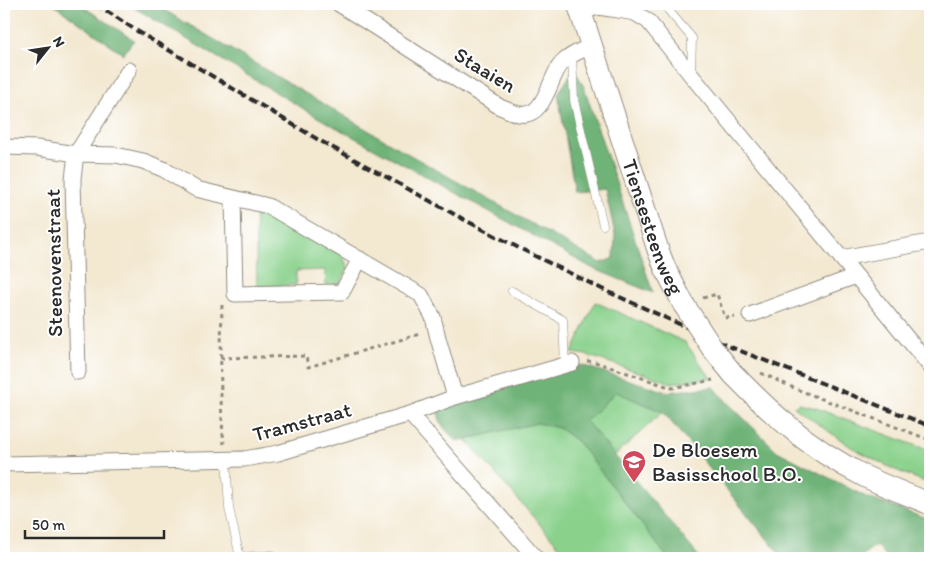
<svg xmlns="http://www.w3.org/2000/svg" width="934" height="562" font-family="Itim,sans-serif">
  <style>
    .green { fill: #8ad18c; stroke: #5a7e5c }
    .forest { fill: #6fb378; stroke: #4d6f52 }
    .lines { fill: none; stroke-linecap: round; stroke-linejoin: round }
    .service-casing { stroke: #8f8a7e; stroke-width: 9 }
    .minor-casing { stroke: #8f8a7e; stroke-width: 17 }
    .secondary-casing { stroke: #8f8a7e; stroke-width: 23 }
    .path { stroke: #8f8a7e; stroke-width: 3; stroke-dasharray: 4 4; stroke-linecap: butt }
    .service { stroke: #fff; stroke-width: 8 }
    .minor { stroke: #fff; stroke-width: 15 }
    .secondary { stroke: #fff; stroke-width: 21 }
    .rail { stroke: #2b2b2b; stroke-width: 4; stroke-dasharray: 8 4; stroke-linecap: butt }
    .secondary-bridge-casing { stroke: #8f8a7e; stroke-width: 23; stroke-linecap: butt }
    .secondary-bridge { stroke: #fff; stroke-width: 21 }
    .labels { text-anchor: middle; stroke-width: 4; stroke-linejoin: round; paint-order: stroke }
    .street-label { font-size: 21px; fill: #2b2b2b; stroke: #fff }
    .poi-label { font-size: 21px; fill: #2b2b2b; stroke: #fff; text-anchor: start }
  </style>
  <rect width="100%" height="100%" fill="#fff"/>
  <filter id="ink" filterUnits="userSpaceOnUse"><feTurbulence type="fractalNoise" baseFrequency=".02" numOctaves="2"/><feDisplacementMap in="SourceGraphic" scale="10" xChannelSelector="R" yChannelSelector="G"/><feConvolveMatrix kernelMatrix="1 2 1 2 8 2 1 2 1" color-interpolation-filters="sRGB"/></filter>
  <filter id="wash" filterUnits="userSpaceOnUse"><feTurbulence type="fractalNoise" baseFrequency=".0096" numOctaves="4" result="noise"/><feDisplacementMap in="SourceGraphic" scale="20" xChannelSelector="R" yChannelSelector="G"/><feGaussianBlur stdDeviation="1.12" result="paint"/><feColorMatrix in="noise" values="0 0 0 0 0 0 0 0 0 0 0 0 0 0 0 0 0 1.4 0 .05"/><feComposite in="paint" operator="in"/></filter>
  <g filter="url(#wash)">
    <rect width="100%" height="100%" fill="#f3e8d0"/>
    <!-- green -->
    <path class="green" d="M255,211L267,212L342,254L348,268L340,284L326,285L325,270L296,271V285L257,286Z
      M595,302L685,342L711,378L672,383L586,355L572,353Z
      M616,391L663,412L614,456L586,421Z
      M799,404L816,408L930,451V484L893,469L851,447L794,407Z
      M537,423L559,428L578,442L668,558H569L466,440L506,429Z"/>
    <!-- forest -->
    <path class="forest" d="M53,4H79L134,40L123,54Z
      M128,4H154L405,152L601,263L614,258L615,234L605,189L575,192L558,94L571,74L578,76L584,87L653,293L592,268L319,118Z
      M581,365L667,392L714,387L727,402L777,451L868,498L930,520V558H887L876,545L859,558H783L663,412L616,392L586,421L700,558H668L578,442L560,428L537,423L457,441C448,433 439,425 438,412L446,405Z"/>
  </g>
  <g filter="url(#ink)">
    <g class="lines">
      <!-- service casing -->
      <g class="service-casing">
        <path id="service" d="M663,4L692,38L691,73
          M572,56L574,100L603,225
          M512,291L563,320L565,365
          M226,459L229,508L240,557L272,555L274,558"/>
      </g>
      <!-- minor casing -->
      <g class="minor-casing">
        <path id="minor" d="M339,4L500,107C506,109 513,113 519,114C545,119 549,78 561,64C569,55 581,50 592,46
          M581,12L598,7L618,10L635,13L648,21L691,75L930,366
          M4,147L37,148L76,154L116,155L143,161L163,169L196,189L268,206L421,295L433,317L438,338L455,397
          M233,198L235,294L342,292L360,259
          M841,258L930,242
          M750,315L856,276
          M78,372L73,179L76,154L129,70
          M410,414L536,558
          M4,464L244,459L278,453L410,414L455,397L572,363"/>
      </g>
      <!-- secondary casing -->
      <g class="secondary-casing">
        <g id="secondary">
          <path id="s1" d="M578,4L658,250L665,268L684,305"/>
          <path d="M733,374C750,391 767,409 786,424C810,445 838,463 866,477C887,487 909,495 930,504"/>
        </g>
      </g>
      <!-- path -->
      <path class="path" d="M703,298L717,294L725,318L735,317
        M222,305C221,352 219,397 224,444
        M220,358L306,356L308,367L420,334
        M587,361L595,362L672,388L713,380
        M761,373L796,389L930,440"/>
      <!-- service -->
      <use href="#service" class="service"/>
      <!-- minor -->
      <use href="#minor" class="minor"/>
      <!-- secondary -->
      <use href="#secondary" class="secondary"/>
      <!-- rail -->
      <path class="rail" d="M96,4L137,31L317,139L463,219L517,247L602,289L728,346L930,426"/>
      <!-- secondary-bridge casing -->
      <g class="secondary-bridge-casing">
        <path id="secondary-bridge" d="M684,305L712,348L733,374"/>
      </g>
      <!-- secondary-bridge -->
      <use href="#secondary-bridge" class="secondary-bridge"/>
    </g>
  </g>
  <!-- icons -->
  <defs>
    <g id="school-pin" transform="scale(1.25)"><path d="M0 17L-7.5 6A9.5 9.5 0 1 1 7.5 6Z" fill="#d1495b" stroke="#fff"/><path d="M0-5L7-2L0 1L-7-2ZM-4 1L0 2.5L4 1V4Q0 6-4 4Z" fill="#fff"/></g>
  </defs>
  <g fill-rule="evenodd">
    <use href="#school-pin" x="634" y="462"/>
  </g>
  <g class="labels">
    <!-- street labels -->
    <g class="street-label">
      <text transform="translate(485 70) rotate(31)" y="7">Staaien</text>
      <text dy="7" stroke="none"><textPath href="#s1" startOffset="235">Tiensesteenweg</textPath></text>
      <text transform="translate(54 263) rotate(-91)" y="7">Steenovenstraat</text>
      <text transform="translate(302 422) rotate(-15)" y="7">Tramstraat</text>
    </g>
    <!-- poi labels -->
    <g class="poi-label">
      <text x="652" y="457">De Bloesem<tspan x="652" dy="24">Basisschool B.O.</tspan></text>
    </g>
  </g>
  <!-- margin -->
  <rect width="934" height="562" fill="none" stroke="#fff" stroke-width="20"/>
  <!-- north arrow -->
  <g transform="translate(48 48) rotate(60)" stroke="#ffffff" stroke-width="4" paint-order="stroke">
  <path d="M0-4L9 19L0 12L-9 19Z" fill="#2b2b2b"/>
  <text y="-8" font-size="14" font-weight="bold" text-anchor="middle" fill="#2b2b2b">N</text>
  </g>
  <!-- scale -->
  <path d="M25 530v8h139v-8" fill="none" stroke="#2b2b2b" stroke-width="2.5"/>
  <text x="32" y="530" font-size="15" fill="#2b2b2b" stroke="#ffffff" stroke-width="4" paint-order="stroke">50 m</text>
</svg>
